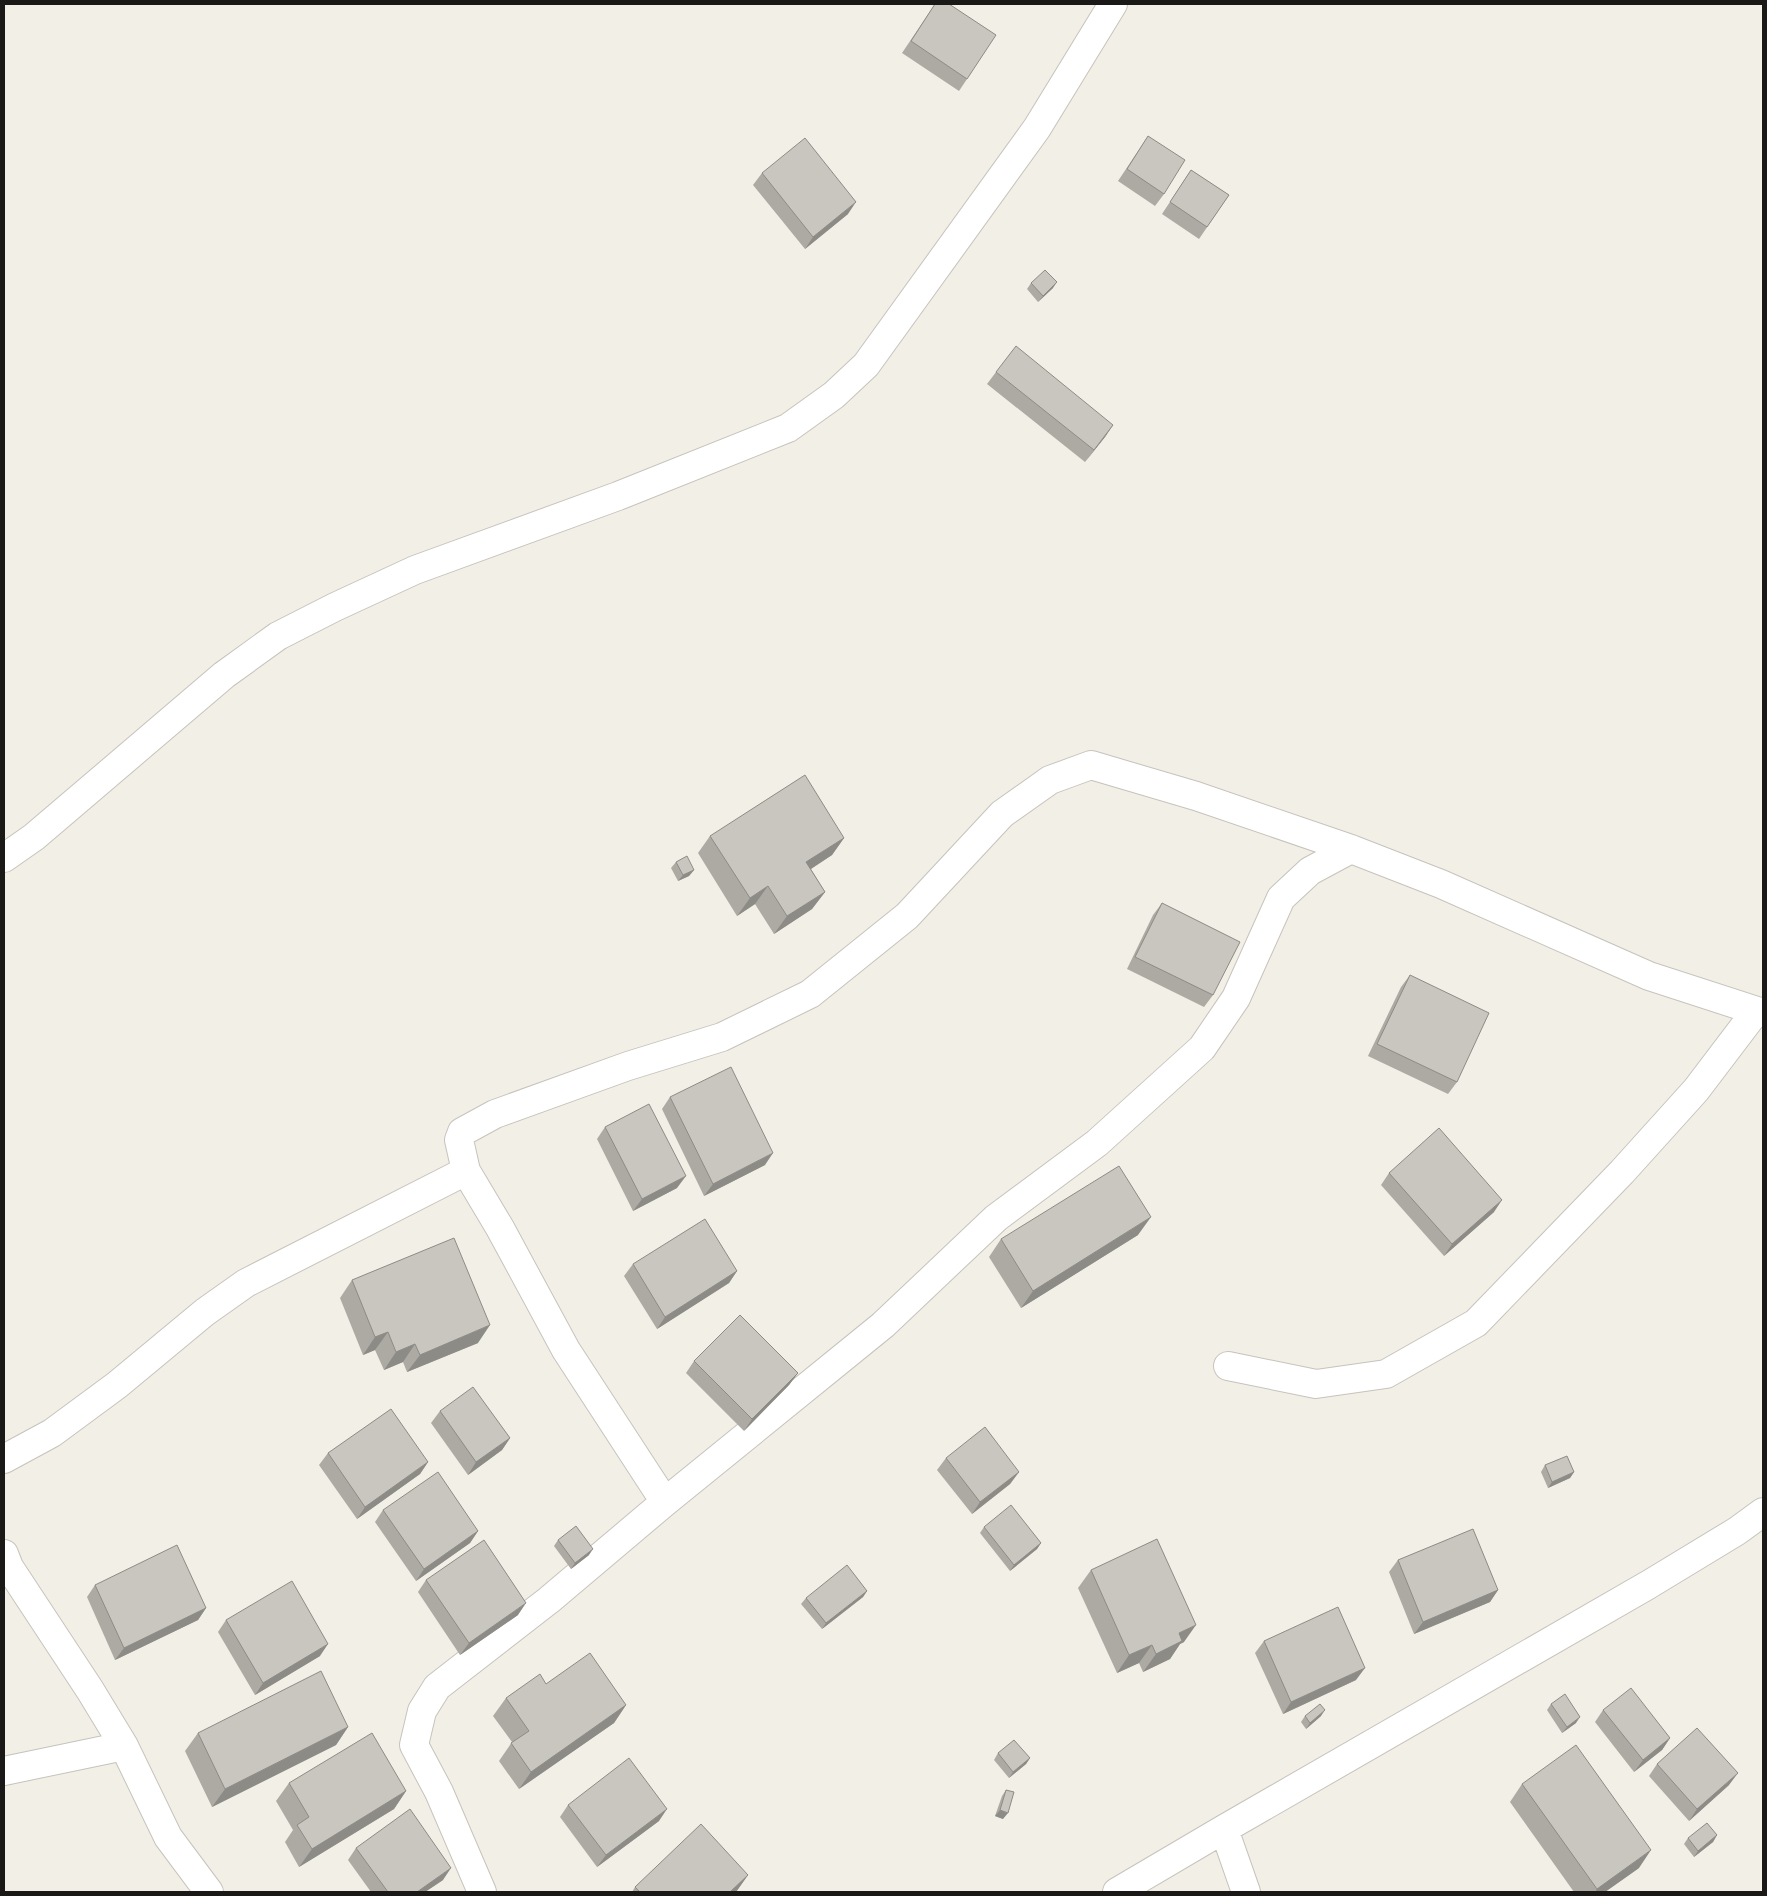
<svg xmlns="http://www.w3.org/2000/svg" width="1767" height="1896" font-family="Manrope,sans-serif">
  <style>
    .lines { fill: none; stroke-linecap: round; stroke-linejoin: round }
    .street-casing { stroke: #c7c3bc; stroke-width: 30 }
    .street { stroke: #fff; stroke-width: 28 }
    .wall { fill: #adaaa4 }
    .shaded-wall { fill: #8d8b86 }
    .building { fill: #c9c6bf; stroke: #8d8b86 }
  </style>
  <rect width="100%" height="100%" fill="#f2efe7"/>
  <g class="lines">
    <!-- street casing -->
    <g class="street-casing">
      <path id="street" d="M4,858L34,837L224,675L278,636L335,607L415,570L618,496L788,428L834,395L866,365L1037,128L1113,4
        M1228,1366L1316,1384L1386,1374L1476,1323L1622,1172L1696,1090L1756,1011
        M4,1459L52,1433L117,1385L205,1312L246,1283L466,1171
        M665,1502L566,1350L500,1228L466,1171L459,1140L462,1132L495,1114L628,1066L722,1037L810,994L907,916L1002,814L1050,780L1091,765L1196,796L1351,849L1441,884L1649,976L1763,1013
        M4,1554L9,1567L90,1690L124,1746L168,1837L209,1892
        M4,1771L124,1746
        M1224,1829L1246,1892
        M482,1892L439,1792L414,1745L422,1711L437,1687L549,1600L665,1502L883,1325L996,1218L1097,1143L1202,1048L1236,998L1281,898L1310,871L1351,849
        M1117,1892L1224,1829L1648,1585L1737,1531L1763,1512"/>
    </g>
    <!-- street -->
    <use href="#street" class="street"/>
  </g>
  <!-- wall -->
  <path class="wall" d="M935,4L967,79L959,91L902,53Z
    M1148,136L1164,194L1155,206L1118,181Z
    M1191,170L1229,195L1199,239L1162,214Z
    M762,173L848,214L805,249L753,185Z
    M1031,283L1053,288L1038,302L1027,289Z
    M996,372L1113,425L1105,437L1085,462L987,384Z
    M710,836L844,838L832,855L811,869L825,892L812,909L774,934L755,904L737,916L698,853Z
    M676,862L694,870L689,876L678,881L671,868Z
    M1162,903L1213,995L1204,1007L1127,969L1153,915Z
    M1410,975L1457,1082L1448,1094L1368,1056L1401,987Z
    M670,1097L765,1165L704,1196L662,1109Z
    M605,1127L677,1188L633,1211L597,1139Z
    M1389,1173L1494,1212L1444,1256L1381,1185Z
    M1138,1235L1021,1308L989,1257L1001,1239Z
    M633,1264L737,1271L729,1283L657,1329L624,1276Z
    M352,1280L478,1343L407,1372L403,1362L384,1370L375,1350L363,1355L340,1298Z
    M694,1361L798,1373L789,1385L744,1431L686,1373Z
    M440,1411L510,1438L502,1450L468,1475L431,1423Z
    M328,1453L428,1462L420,1474L357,1519L319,1465Z
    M946,1458L1019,1472L1010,1484L972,1514L937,1470Z
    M1545,1465L1574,1472L1570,1478L1548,1488L1541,1472Z
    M383,1510L478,1531L470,1543L416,1581L375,1522Z
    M984,1527L1041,1543L1037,1549L1010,1571L980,1533Z
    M558,1540L589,1555L571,1569L554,1546Z
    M1398,1560L1498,1590L1490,1602L1414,1634L1389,1572Z
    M1091,1570L1184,1642L1180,1644L1170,1659L1143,1672L1139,1663L1117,1673L1078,1588Z
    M426,1580L518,1615L460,1655L418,1592Z
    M95,1585L206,1608L198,1620L115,1660L87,1597Z
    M867,1591L863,1597L822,1629L801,1604L806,1598Z
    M226,1620L320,1656L255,1695L218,1632Z
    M1264,1641L1356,1680L1283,1714L1255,1653Z
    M506,1698L626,1705L614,1723L519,1789L499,1761L512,1742L493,1716Z
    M1551,1704L1576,1723L1562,1733L1547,1710Z
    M1603,1710L1670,1738L1662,1750L1634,1772L1595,1722Z
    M1305,1716H1321L1306,1729L1301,1722Z
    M348,1727L336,1745L212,1807L185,1751L198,1733Z
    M998,1753L1030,1758L1026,1764L1009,1778L994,1760Z
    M1657,1764L1729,1785L1689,1821L1649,1776Z
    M289,1783L406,1791L394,1809L299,1867L285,1842L293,1830L276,1801Z
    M1522,1784L1639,1868L1605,1892H1574L1510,1802Z
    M1006,1790L1003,1819L995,1816L1002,1796Z
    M568,1805L659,1821L597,1867L560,1817Z
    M1717,1835L1713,1842L1694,1857L1684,1844L1688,1838Z
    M356,1848L443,1880L425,1892H371L348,1860Z
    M748,1875L736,1892H632L635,1887Z"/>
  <!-- shaded-wall -->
  <path class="shaded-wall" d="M856,202L848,214L805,249L813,237Z
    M1057,282L1053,288L1038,302L1043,296Z
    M1113,425L1105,437L1085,462L1094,450Z
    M844,838L832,855L794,880L806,862Z
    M694,870L689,876L678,881L683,875Z
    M768,886L755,904L737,916L750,898Z
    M825,892L812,909L774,934L787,916Z
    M773,1153L765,1165L704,1196L713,1184Z
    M686,1176L677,1188L633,1211L642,1199Z
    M1502,1200L1494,1212L1444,1256L1452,1244Z
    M1151,1217L1138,1235L1021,1308L1033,1291Z
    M737,1271L729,1283L657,1329L665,1317Z
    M490,1325L478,1343L407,1372L420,1355Z
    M388,1332L375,1350L363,1355L375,1337Z
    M415,1344L403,1362L384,1370L396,1352Z
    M798,1373L789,1385L744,1431L752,1419Z
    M510,1438L502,1450L468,1475L476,1462Z
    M428,1462L420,1474L357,1519L365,1507Z
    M1019,1472L1010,1484L972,1514L980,1502Z
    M1574,1472L1570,1478L1548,1488L1552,1482Z
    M478,1531L470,1543L416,1581L424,1569Z
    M1041,1543L1037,1549L1010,1571L1014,1565Z
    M593,1549L589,1555L571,1569L575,1563Z
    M1498,1590L1490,1602L1414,1634L1423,1622Z
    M867,1591L863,1597L822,1629L826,1623Z
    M526,1603L518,1615L460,1655L469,1643Z
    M206,1608L198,1620L115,1660L124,1648Z
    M1196,1625L1184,1642L1180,1644L1170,1659L1143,1672L1156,1654L1179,1633Z
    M328,1644L320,1656L255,1695L263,1683Z
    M1152,1645L1139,1663L1117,1673L1129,1655Z
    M1365,1668L1356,1680L1283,1714L1291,1702Z
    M626,1705L614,1723L519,1789L531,1772Z
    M1325,1710L1321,1716L1306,1729L1310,1723Z
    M1580,1717L1576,1723L1562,1733L1567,1727Z
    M348,1727L336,1745L212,1807L225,1789Z
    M1670,1738L1662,1750L1634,1772L1643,1760Z
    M1030,1758L1026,1764L1009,1778L1013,1772Z
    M1738,1773L1729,1785L1689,1821L1697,1809Z
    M406,1791L394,1809L299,1867L312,1849Z
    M667,1809L659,1821L597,1867L606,1855Z
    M1000,1810L1008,1813L1003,1819L995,1816Z
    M1717,1835L1713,1842L1694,1857L1698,1851Z
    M1651,1850L1639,1868L1605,1892H1595L1597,1889Z
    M451,1868L443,1880L425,1892H417Z
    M748,1875L736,1892H730Z"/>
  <!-- building -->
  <path class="building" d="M935,4H949L996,35L967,79L911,41Z
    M1148,136L1185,160L1164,194L1127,169Z
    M805,138L856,202L813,237L762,173Z
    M1191,170L1229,195L1207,227L1170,202Z
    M1045,270L1057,282L1043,296L1031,283Z
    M1016,346L1113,425L1094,450L996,372Z
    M805,775L844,838L806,862L825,892L787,916L768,886L750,898L710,836Z
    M687,856L694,870L683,875L676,862Z
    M1162,903L1240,942L1213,995L1135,957Z
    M1410,975L1489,1013L1457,1082L1377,1044Z
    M731,1067L773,1153L713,1184L670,1097Z
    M649,1104L686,1176L642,1199L605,1127Z
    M1439,1128L1502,1200L1452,1244L1389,1173Z
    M1119,1166L1151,1217L1033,1291L1001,1239Z
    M705,1219L737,1271L665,1317L633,1264Z
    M454,1238L490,1325L420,1355L415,1344L396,1352L388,1332L375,1337L352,1280Z
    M740,1315L798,1373L752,1419L694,1361Z
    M473,1387L510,1438L476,1462L440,1411Z
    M391,1409L428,1462L365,1507L328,1453Z
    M985,1427L1019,1472L980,1502L946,1458Z
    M1567,1456L1574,1472L1552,1482L1545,1465Z
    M438,1472L478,1531L424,1569L383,1510Z
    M1011,1505L1041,1543L1014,1565L984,1527Z
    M576,1526L593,1549L575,1563L558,1540Z
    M1473,1529L1498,1590L1423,1622L1398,1560Z
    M1157,1539L1196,1625L1179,1633L1182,1641L1156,1654L1152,1645L1129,1655L1091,1570Z
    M484,1540L526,1603L469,1643L426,1580Z
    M177,1545L206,1608L124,1648L95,1585Z
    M847,1565L867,1591L826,1623L806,1598Z
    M292,1581L328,1644L263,1683L226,1620Z
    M1338,1607L1365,1668L1291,1702L1264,1641Z
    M590,1653L626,1705L531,1772L511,1743L529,1731L506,1698L540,1674L546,1684Z
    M321,1671L348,1727L225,1789L198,1733Z
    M1631,1688L1670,1738L1643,1760L1603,1710Z
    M1565,1694L1580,1717L1567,1727L1551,1704Z
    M1320,1704L1325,1710L1310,1723L1305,1716Z
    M1697,1728L1738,1773L1697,1809L1657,1764Z
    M372,1733L406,1791L312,1849L297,1825L309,1817L289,1783Z
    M1014,1740L1030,1758L1013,1772L998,1753Z
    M1576,1745L1651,1850L1597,1889L1522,1784Z
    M629,1758L667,1809L606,1855L568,1805Z
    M1006,1790L1014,1792L1008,1813L1000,1810Z
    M410,1809L451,1868L417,1892H388L356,1848Z
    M1707,1823L1717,1835L1698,1851L1688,1838Z
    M701,1824L748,1875L730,1892H640L635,1887Z"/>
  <!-- border -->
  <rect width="1767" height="1896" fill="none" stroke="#1b1917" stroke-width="10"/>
</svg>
